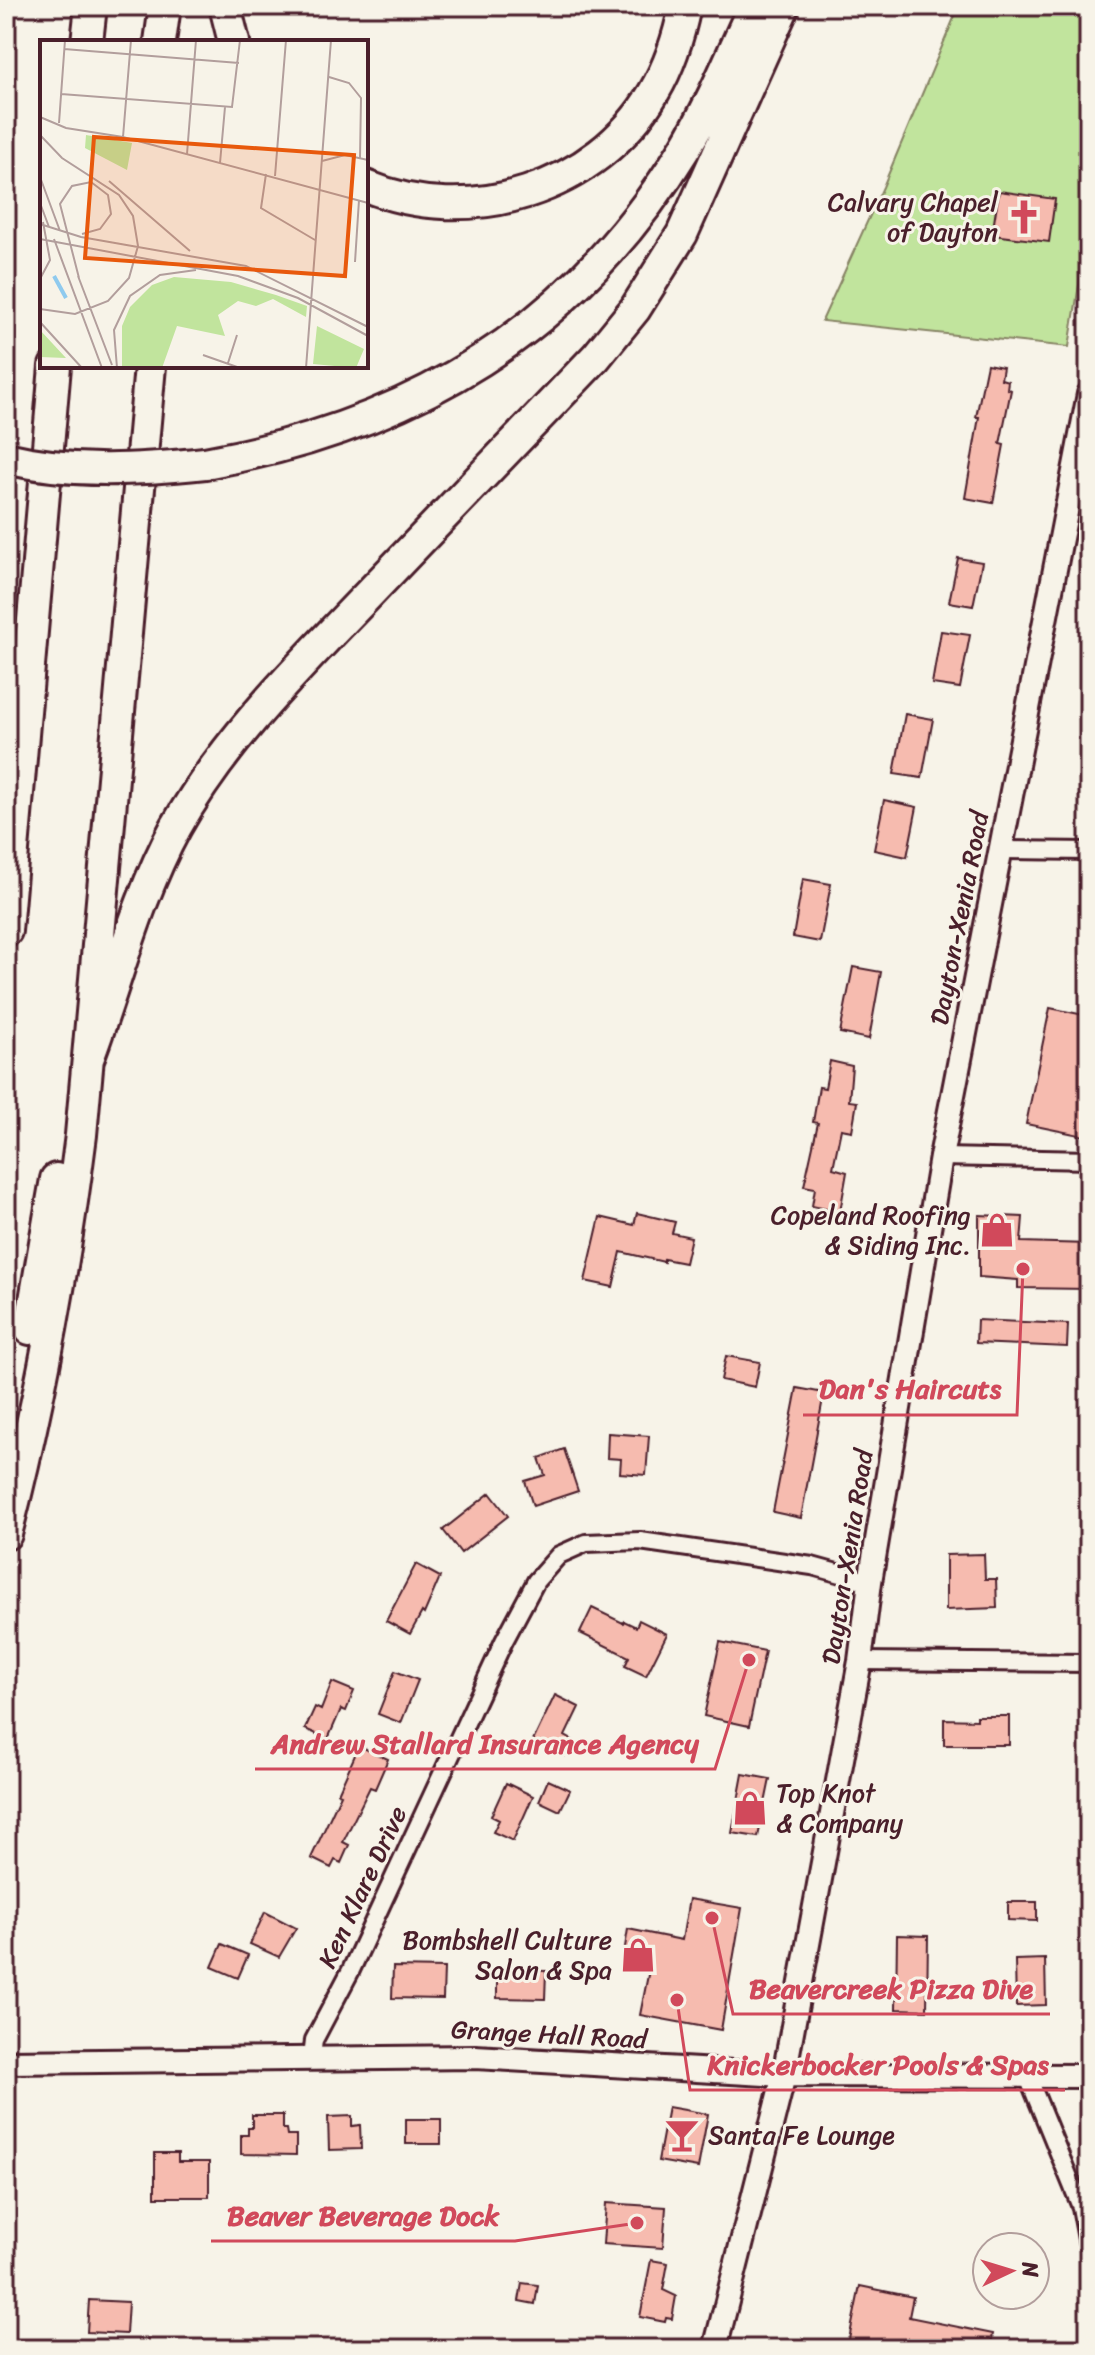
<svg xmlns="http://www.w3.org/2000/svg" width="1095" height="2355" font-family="Sriracha,sans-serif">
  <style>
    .green { fill: #c1e49d; stroke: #868264; stroke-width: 2 }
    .building { fill: #f6bbaf; stroke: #4a1f2b; stroke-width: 2 }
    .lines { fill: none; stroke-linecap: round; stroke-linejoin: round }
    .minor-casing { stroke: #4a1f2b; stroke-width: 22 }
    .secondary-casing { stroke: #4a1f2b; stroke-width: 28 }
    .motorway-casing { stroke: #4a1f2b; stroke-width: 36 }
    .minor { stroke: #f7f3e8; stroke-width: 16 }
    .secondary { stroke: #f7f3e8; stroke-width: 22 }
    .motorway { stroke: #f7f3e8; stroke-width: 30 }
    .motorway-bridge-casing { stroke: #4a1f2b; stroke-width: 36; stroke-linecap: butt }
    .motorway-bridge { stroke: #f7f3e8; stroke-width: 30 }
    .labels { text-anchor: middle; stroke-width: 6; stroke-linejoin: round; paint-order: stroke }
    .poi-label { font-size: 26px; fill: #4a1f2b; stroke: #f7f3e8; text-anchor: end }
    .street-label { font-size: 26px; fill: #4a1f2b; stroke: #f7f3e8 }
    .inset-river { fill: none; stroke: #8fcaee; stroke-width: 4 }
    .inset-road { fill: none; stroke: #b29e9c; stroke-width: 2 }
    .view { fill: #e8590c; fill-opacity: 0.15; stroke: #e8590c; stroke-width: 4 }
    .inset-edge { fill: none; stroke: #4a1f2b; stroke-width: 4 }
    .leader { fill: none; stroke: #d1495b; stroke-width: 3 }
    .callout-dot { fill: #d1495b; stroke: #f7f3e8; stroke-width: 3 }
    .callout-label { font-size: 28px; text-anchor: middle; font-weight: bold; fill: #d1495b; stroke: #f7f3e8; stroke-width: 6; stroke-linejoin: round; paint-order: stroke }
  </style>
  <rect width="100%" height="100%" fill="#f7f3e8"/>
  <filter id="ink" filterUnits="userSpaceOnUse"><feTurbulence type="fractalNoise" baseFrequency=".0125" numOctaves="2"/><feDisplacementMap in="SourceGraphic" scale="16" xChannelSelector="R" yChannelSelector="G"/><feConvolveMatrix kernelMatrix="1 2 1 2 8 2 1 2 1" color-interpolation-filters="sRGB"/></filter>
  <g filter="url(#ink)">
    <!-- green -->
    <path class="green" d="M959,6H1089V223L1069,347L822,321L883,187Z"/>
    <!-- building -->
    <path class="building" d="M999,191L1055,199L1049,242L992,235Z
      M987,364L1003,367L1001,379L1008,381L1007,389L1011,390L1000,444L1004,445L993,503L965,498L979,417H976Z
      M958,558L982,562L973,606L949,602Z
      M941,631L970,635L960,688L932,684Z
      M905,714L933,719L922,778L894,774Z
      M884,800L917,807L907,857L874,850Z
      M803,879L831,884L820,942L793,937Z
      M853,967L881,972L869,1039L840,1033Z
      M1050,1008L1089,1016V1137L1026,1124Z
      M830,1061L852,1066L849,1101L857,1102L852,1131L841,1129L833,1168L847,1172L840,1212L812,1206L815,1188L804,1186L818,1123L813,1122L819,1087L825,1088Z
      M637,1213L675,1222L672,1233L691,1237L685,1263L664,1259V1262L621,1252L613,1287L585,1281L600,1217L634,1225Z
      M979,1215L1023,1217L1021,1242L1089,1244V1289L1018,1288V1280L979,1277Z
      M977,1320L1068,1324L1067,1347L976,1343Z
      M726,1356L760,1362L755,1387L721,1380Z
      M797,1388L824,1393L801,1518L773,1512Z
      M608,1433L649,1436L646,1475L620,1473L621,1459L607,1458Z
      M564,1449L578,1491L533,1506L525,1481L545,1475L539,1458Z
      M490,1493L508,1516L461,1553L443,1530Z
      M984,1554L985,1579H996L997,1608L946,1610V1555Z
      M416,1564L440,1577L424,1614L422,1612L410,1634L386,1621Z
      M592,1608L623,1623L624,1621L636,1627L639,1620L667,1634L646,1676L625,1666L629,1657L580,1633Z
      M720,1642L765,1651L749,1726L704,1716Z
      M395,1671L418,1680L401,1723L378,1714Z
      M332,1682L354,1691L346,1711L341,1709L328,1739L305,1729L315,1707L321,1710Z
      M555,1695L579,1707L565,1736L572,1740L564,1756L533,1741Z
      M977,1716H1009V1745H944V1719L977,1720Z
      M359,1746L388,1759L375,1789L370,1787L343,1842L349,1845L341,1863L335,1860L331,1868L311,1858L341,1794L338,1793Z
      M743,1774L770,1779L758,1837L732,1833Z
      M548,1780L570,1790L560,1811L539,1801Z
      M506,1783L533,1796L513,1841L493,1832L499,1820L491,1816Z
      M689,1899L742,1908L721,2030L640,2015L649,1970L622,1965L628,1929L682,1940Z
      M1008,1902H1037V1921L1008,1920Z
      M265,1912L296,1928L279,1957L250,1944Z
      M897,1935L928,1936L927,2010L896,2009Z
      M222,1944L248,1955L238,1978L212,1967Z
      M1045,1959L1046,2005L1016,2006L1015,1960Z
      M393,1967L444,1968L443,1999L392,1998Z
      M497,1970L546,1971L545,1999L497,1998Z
      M668,2107L708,2114L698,2168L658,2161Z
      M252,2115H283V2129H286L287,2135H296V2155L241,2154V2135H248V2128H252Z
      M352,2116V2126L360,2125L361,2149L329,2150L328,2117Z
      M406,2119H441V2144H406Z
      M155,2153H178V2162H209V2197H155Z
      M606,2203L666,2207L663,2248L603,2244Z
      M651,2260L668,2263L663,2290L676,2296L672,2319L666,2318L665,2322L640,2317Z
      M522,2283L538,2285L535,2304L519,2301Z
      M860,2286L913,2297L909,2317L993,2334L990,2349H847Z
      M89,2300L128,2302L126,2334L87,2332Z"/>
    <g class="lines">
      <!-- minor casing -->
      <g class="minor-casing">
        <path id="minor" d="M1001,850L1089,851
          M941,1157L1089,1160
          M860,1661L1089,1663
          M312,2057L314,2040L351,1970L504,1641L536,1581L559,1555L586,1543L640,1541L812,1566L870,1582
          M1028,2077L1081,2207L1089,2250
          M1089,2349V2345"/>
      </g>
      <!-- secondary casing -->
      <g class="secondary-casing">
        <path id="secondary" d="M6,2062L475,2057L784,2075L1089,2076
          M715,2349L784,2075L860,1661L870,1582L941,1157L1089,394"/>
      </g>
      <!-- motorway casing -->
      <g class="motorway-casing">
        <path id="motorway" d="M225,6L234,42
          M87,42L91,6
          M160,42L165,6
          M366,186C469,229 597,190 654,92C670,65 679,36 685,6
          M205,463C412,426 574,331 685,148C712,103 732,54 754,6
          M6,931L55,366
          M88,1059C117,982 136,900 176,827C224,741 297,669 365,598C442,518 519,437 596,357L635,309L682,234L784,6
          M30,1329L56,1179
          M6,1534C40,1402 64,1269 81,1135L150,366"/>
      </g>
      <!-- minor -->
      <use href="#minor" class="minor"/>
      <!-- secondary -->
      <use href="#secondary" class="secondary"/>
      <!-- motorway -->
      <use href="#motorway" class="motorway"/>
      <!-- motorway-bridge casing -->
      <g class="motorway-bridge-casing">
        <path id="motorway-bridge" d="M6,458C72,474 138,470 205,463"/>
      </g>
      <!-- motorway-bridge -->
      <use href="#motorway-bridge" class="motorway-bridge"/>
    </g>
  </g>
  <!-- icons -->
  <defs>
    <g id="church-bare" transform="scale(2.76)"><path d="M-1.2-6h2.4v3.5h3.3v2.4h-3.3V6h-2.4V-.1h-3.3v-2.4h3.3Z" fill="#d1495b" stroke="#f7f3e8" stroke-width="2.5" paint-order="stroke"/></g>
    <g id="shop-bare" transform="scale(2.76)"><path d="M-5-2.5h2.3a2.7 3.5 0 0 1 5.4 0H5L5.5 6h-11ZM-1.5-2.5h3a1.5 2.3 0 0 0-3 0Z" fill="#d1495b" stroke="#f7f3e8" stroke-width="2.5" paint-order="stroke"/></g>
    <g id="bar-bare" transform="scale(2.76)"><path d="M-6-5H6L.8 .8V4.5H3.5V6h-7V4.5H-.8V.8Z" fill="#d1495b" stroke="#f7f3e8" stroke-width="2.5" paint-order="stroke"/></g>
  </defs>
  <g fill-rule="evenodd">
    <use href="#church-bare" x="1024" y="217"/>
    <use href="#shop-bare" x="997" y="1230"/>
    <use href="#shop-bare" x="750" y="1808"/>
    <use href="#shop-bare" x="638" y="1955"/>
    <use href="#bar-bare" x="682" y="2135"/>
  </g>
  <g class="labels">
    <!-- poi labels -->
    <g class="poi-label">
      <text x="998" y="211">Calvary Chapel<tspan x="998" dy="30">of Dayton</tspan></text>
      <text x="971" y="1224">Copeland Roofing<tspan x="971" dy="30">&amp; Siding Inc.</tspan></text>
      <text x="776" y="1802" text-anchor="start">Top Knot<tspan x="776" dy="30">&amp; Company</tspan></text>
      <text x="612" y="1949">Bombshell Culture<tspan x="612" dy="30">Salon &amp; Spa</tspan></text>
      <text x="708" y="2144" text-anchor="start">Santa Fe Lounge</text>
    </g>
    <!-- street labels -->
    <g class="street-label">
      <text transform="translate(959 918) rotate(-79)" y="9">Dayton-Xenia Road</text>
      <text transform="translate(847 1557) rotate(-81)" y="9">Dayton-Xenia Road</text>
      <text transform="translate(362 1887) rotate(-65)" y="9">Ken Klare Drive</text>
      <text transform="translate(549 2034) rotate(3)" y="9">Grange Hall Road</text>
    </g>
  </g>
  <!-- overview -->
  <g transform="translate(40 40)">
    <rect width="328" height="328" fill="#f7f3e8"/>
    <path d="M46,95L92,103L87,130L45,108ZM134,237L191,242L236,255L267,266L266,277L233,259L216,266L198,261L178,275L185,296L137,286L122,328H82V286L90,267L112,245ZM277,286L324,309L316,328L273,324ZM0,290L26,318L0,317Z" fill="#c1e49d"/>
    <path class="inset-river" d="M14,236L26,258"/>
    <path class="inset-road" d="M24,9L199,23M289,37L309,43L321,58L320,118M21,54L192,67L200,0M0,77L26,88L83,97L328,163M19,83L25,0M0,95L22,118L79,155L93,176L98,206L89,238L68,261L35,274L0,269M83,97L91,0M147,114L156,0M282,121L305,115L328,120M180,123L185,67M226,134L221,168L275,200M235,136L246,0M0,137L20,191M69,141L150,211M0,163L9,187M0,184L41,197L206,226L328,287M0,199L198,236L258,258L328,296M14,199L62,328M315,222L319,160M38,236L72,325M39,238L20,164L32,146L51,142L68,155L71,174L60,189L42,194M0,239L10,220L3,182M0,282L42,328M163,315L200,328M188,323L197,295M77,328L74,290L90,256L120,235L156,230M266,328L291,0"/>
    <path class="view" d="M54,97L314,115L305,236L45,218Z"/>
    <rect width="328" height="328" class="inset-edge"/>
  </g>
  <!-- callouts -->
  <path class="leader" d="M1023 1269L1017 1415H803M749 1660L715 1769H255M712 1918L733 2014H1050M677 2000L690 2090H1065M637 2223L515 2241H211"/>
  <g class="callout-dot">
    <circle cx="1023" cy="1269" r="8"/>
    <circle cx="749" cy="1660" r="8"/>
    <circle cx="712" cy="1918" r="8"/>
    <circle cx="677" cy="2000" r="8"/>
    <circle cx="637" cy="2223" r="8"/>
  </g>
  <g class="callout-label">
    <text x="910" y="1398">Dan's Haircuts</text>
    <text x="485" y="1753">Andrew Stallard Insurance Agency</text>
    <text x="891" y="1998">Beavercreek Pizza Dive</text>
    <text x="878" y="2074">Knickerbocker Pools &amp; Spas</text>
    <text x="363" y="2225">Beaver Beverage Dock</text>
  </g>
  <!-- margin -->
  <rect width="1095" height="2355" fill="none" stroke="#f7f3e8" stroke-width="32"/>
  <rect x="16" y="16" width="1063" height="2323" fill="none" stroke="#4a1f2b" stroke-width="3" filter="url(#ink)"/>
  <!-- north arrow -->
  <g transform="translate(1011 2271) rotate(86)"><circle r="38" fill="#f7f3e8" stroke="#b29e9c" stroke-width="2"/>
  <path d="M0-6L14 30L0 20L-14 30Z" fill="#d1495b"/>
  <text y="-12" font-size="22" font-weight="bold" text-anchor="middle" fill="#4a1f2b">N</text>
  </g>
</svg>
